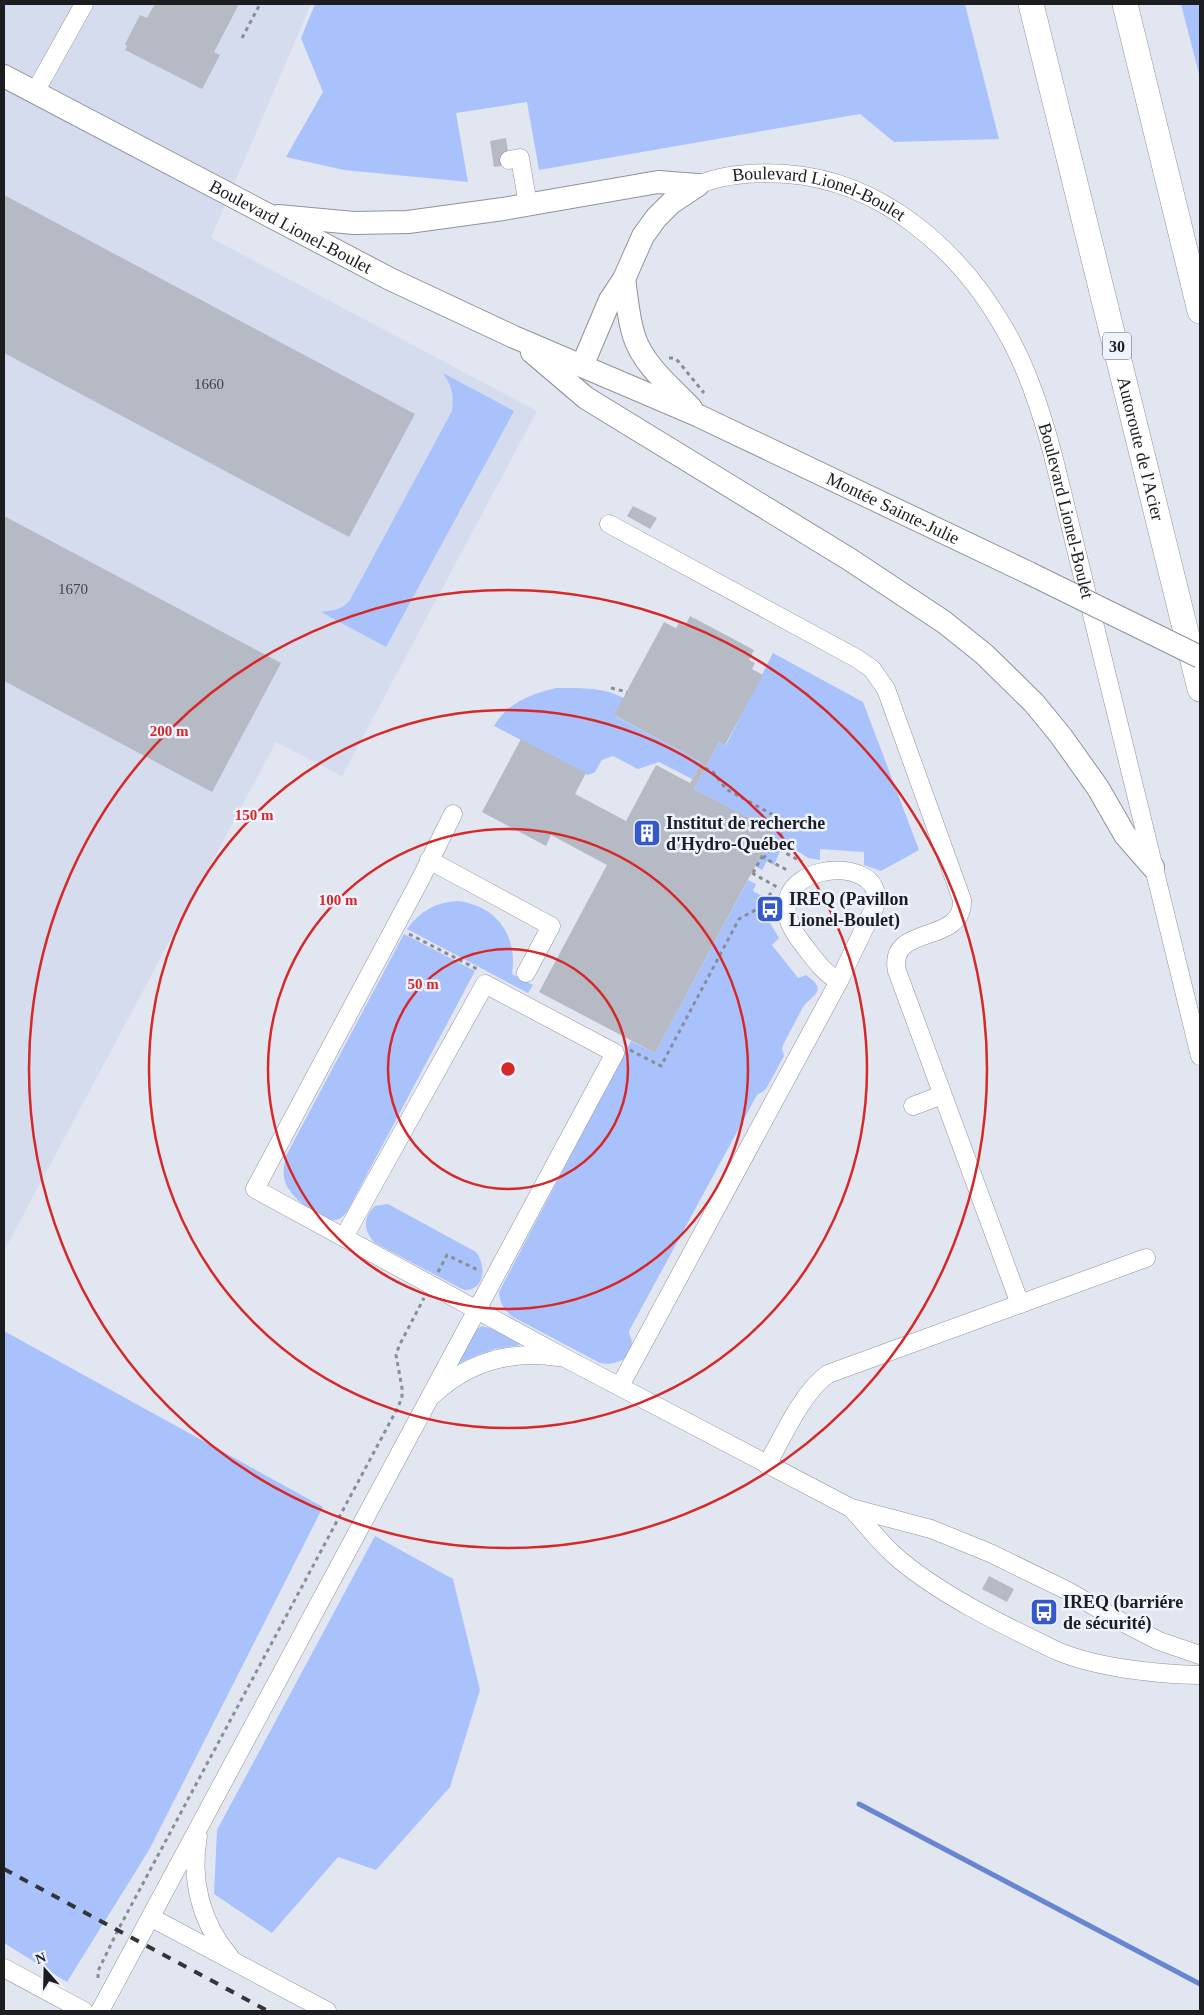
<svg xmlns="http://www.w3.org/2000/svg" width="1204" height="2015" font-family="'Times New Roman',serif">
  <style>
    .built { fill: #d4dcee }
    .green { fill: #aac2fc }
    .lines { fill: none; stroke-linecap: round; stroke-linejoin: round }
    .stream { stroke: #6886d0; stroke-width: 5 }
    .building { fill: #b5bac5 }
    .minor-casing { stroke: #8f939e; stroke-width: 19 }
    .major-casing { stroke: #8f939e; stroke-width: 24 }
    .highway-casing { stroke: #8f939e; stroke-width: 26 }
    .path { stroke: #898d95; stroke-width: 3; stroke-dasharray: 4 4; stroke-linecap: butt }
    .minor { stroke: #fff; stroke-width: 18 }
    .major { stroke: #fff; stroke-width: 22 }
    .highway { stroke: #fff; stroke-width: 25 }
    .rail { stroke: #33353a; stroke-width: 4; stroke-dasharray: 9 9; stroke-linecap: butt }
    .major-bridge-casing { stroke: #8f939e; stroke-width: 24; stroke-linecap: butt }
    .major-bridge { stroke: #fff; stroke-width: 22 }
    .ring { fill: none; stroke: #d62828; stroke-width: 2.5 }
    .labels { text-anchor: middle; stroke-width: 5; stroke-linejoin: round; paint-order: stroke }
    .number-label { font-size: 15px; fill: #42444a }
    .shield { fill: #eef3fe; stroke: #5a5d63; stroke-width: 1 }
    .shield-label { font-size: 16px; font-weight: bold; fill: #1b1d21 }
    .street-label { font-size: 18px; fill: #1b1d21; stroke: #eef3fe }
    .poi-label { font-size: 18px; font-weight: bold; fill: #1b1d21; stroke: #eef3fe; text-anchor: start }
    .centre { fill: #d62828; stroke: #eef3fe; stroke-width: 2.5 }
    .ring-label { font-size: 15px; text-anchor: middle; font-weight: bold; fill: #d62828; stroke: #eef3fe; stroke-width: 5; stroke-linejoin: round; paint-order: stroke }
  </style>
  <rect width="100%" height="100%" fill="#e1e6f1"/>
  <!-- built -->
  <path class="built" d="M4,4H311L211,238L537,411L342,776L276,742L4,1251Z"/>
  <!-- green -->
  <path class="green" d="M315,4H965L999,139L894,142L860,114L539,170L527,102L456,113L468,182L344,170L286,157L323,92L301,38Z
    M1181,4H1200V78Z
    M443,373L514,411L386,647L321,612C332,611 344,609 350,600L452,411C454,395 452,386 443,373Z
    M773,653L863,702L919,850L881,871L864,865V852L820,849V860L808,858L790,846L781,849L774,865L767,861L762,870L755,866L773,831L694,789L719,742L726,745Z
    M556,688C579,688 603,687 624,698L615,716L701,762L692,779L659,762L638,769L613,756L602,760L595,772L588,775L494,726C507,703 531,694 556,688Z
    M748,880L756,884L753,891L766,898L763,903V908L769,912L770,923L779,938L772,945L798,978L806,975C829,991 813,994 803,1007L783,1045L782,1049L784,1056L767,1087L765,1090L757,1095L629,1331C629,1336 632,1338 632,1343C631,1360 614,1366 600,1363L513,1317C504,1310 500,1304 499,1292L631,1041L655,1053Z
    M458,901C497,906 518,936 512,974L533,985L528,993L407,929C420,911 436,902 458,901Z
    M404,934L475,971L347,1212C343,1216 340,1220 334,1220C319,1221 291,1197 286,1184C282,1175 284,1165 286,1156Z
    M388,1204L476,1252C486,1265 486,1290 464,1290L375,1243C363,1231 363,1217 375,1206Z
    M482,1326L493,1329L518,1342L520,1345L495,1349L477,1355L458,1364L457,1362L475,1330Z
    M4,1331L323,1507L149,1850L67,1982L4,1943Z
    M375,1536L453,1579L480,1690L450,1787L376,1870L338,1857L272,1933L214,1894L217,1830Z"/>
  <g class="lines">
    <!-- stream -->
    <path class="stream" d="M859,1804L1200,1984"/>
  </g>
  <!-- building -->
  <path class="building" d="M155,4H239L214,52L220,55L202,89L125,50L127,46L125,44L140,15L147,18Z
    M506,138L510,165L494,167L490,141Z
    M4,195L415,414L349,537L4,353Z
    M633,506L657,518L650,529L627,516Z
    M4,516L281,663L212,792L4,681Z
    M690,616L754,650L749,660L755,663L752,669L763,675L725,745L719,742L694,789L774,831L655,1053L539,992L607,865L551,835L546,846L482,812L521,739L586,773L575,794L626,821L656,765L690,783L701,762L614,715L664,622L676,628L679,623L685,626Z
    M989,1576L1014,1589L1007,1602L982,1589Z"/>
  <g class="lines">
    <!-- minor casing -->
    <g class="minor-casing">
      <g id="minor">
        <path d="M35,92L84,4"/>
        <path d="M509,160L520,158L528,205"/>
        <path id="s1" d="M698,185C726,173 757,172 787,174C881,181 959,249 1004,328C1027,367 1041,411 1053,455L1200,1056"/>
        <path d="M609,524L856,658L872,669L886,689L962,900C964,946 887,923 897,971L1020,1304"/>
        <path d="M453,814L420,880L255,1189L565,1358L851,1508L931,1529L990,1553L1066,1590L1120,1621L1159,1641L1200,1655"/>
        <path d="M429,860L551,926L526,973"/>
        <path d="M913,1106L942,1095"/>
        <path d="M620,1386L839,981L875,906C891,847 739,863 802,943C813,957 823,973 839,981"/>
        <path d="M434,1394C469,1362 511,1350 558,1357"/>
        <path d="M767,1465C782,1438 803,1391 828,1374L1146,1258"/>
        <path d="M851,1508C865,1523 878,1540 893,1554C936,1593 1005,1626 1057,1651C1098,1668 1156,1674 1200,1675"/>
        <path d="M198,1836C190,1880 201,1923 230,1957"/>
        <path d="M152,1918L327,2011"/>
        <path d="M4,1968L84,2011"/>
        <path d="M100,2011L615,1053L485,984L344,1237"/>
      </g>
    </g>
    <!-- major casing -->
    <g class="major-casing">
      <g id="major">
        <path id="s2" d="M4,76L390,279L514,337L699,416L1029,573"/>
        <path d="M278,216L354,223L408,222L503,209L658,182L698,185"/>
        <path d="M624,279C627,298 628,318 634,336C643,365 671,387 691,408"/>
        <path d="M532,352L586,398L849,559L944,622L984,654L1034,703L1061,736L1098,788L1125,835L1153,867"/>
        <path d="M582,366L610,300L624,279L643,236L656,218L671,203L698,185"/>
      </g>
    </g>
    <!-- highway casing -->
    <g class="highway-casing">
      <g id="highway">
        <path id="s3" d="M1031,4L1200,689"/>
        <path d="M1125,4L1200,311"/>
      </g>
    </g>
    <!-- path -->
    <path class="path" d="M242,38L260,4
      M669,358H674L678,361L704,393
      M611,688L627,692
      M705,768L713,772L726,789L775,816L784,844L782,851L802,862
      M752,873L777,887
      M753,873L771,840L773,841L764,858L789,871
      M409,934L479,970
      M630,1050L661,1066L739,919L764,905L773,889
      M438,1272L447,1255L480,1271
      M98,1978V1971L118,1930L396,1411L402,1398V1388L396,1355L399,1346L424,1298"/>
    <!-- minor -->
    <use href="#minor" class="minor"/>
    <!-- major -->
    <use href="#major" class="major"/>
    <!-- highway -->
    <use href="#highway" class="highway"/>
    <!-- rail -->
    <path class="rail" d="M4,1869L268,2011"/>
    <!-- major-bridge casing -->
    <g class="major-bridge-casing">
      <path id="major-bridge" d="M1029,573L1200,657"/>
    </g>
    <!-- major-bridge -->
    <use href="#major-bridge" class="major-bridge"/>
  </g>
  <!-- distance rings -->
  <g class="ring">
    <circle cx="508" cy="1069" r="120"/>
    <circle cx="508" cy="1069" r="240"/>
    <circle cx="508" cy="1069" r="359"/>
    <circle cx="508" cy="1069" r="479"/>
  </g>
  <!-- icons -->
  <defs>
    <g id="building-square" transform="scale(1.4375)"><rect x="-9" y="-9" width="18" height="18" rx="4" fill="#3559ca" stroke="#eef3fe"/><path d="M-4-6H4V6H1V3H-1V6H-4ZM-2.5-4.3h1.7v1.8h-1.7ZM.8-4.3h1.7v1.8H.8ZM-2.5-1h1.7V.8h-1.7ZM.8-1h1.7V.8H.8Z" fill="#fff"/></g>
    <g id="bus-square" transform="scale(1.4375)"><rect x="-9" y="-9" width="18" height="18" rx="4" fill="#3559ca" stroke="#eef3fe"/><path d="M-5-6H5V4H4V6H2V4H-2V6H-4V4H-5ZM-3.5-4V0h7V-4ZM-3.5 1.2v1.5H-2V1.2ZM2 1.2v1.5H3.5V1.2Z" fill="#fff"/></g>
  </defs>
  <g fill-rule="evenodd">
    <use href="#building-square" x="647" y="833"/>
    <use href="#bus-square" x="770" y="909"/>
    <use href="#bus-square" x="1044" y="1612"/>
  </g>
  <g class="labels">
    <!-- number labels -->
    <g class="number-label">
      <text x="209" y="389">1660</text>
      <text x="73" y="594">1670</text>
    </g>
    <!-- shield labels -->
    <rect class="shield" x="1103" y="332.5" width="28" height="27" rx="4"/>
    <g class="shield-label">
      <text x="1117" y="352">30</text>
    </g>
    <!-- street labels -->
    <g class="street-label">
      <text dy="6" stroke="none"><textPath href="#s1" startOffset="126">Boulevard Lionel-Boulet</textPath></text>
      <text dy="6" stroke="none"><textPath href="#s2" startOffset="324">Boulevard Lionel-Boulet</textPath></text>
      <text dy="6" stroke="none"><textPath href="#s3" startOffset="458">Autoroute de l'Acier</textPath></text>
      <text dy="6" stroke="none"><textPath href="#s2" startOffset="989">Montée Sainte-Julie</textPath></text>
      <text dy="6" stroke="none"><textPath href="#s1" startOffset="561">Boulevard Lionel-Boulet</textPath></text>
    </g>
    <!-- poi labels -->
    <g class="poi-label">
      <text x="666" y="829">Institut de recherche<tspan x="666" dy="21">d'Hydro-Québec</tspan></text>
      <text x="789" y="905">IREQ (Pavillon<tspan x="789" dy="21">Lionel-Boulet)</tspan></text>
      <text x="1063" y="1608">IREQ (barriére<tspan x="1063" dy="21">de sécurité)</tspan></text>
    </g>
  </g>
  <circle cx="508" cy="1069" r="8" class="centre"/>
  <g class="ring-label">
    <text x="169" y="736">200 m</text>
    <text x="254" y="820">150 m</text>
    <text x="338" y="905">100 m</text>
    <text x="423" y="989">50 m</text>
  </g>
  <!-- border -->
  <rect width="1204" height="2015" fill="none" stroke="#1b1d21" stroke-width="10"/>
  <!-- north arrow -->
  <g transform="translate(45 1970) rotate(340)" stroke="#eef3fe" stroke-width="4" paint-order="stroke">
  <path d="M0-4L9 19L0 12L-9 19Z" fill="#1b1d21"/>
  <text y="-8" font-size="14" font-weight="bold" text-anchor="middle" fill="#1b1d21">N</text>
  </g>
</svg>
